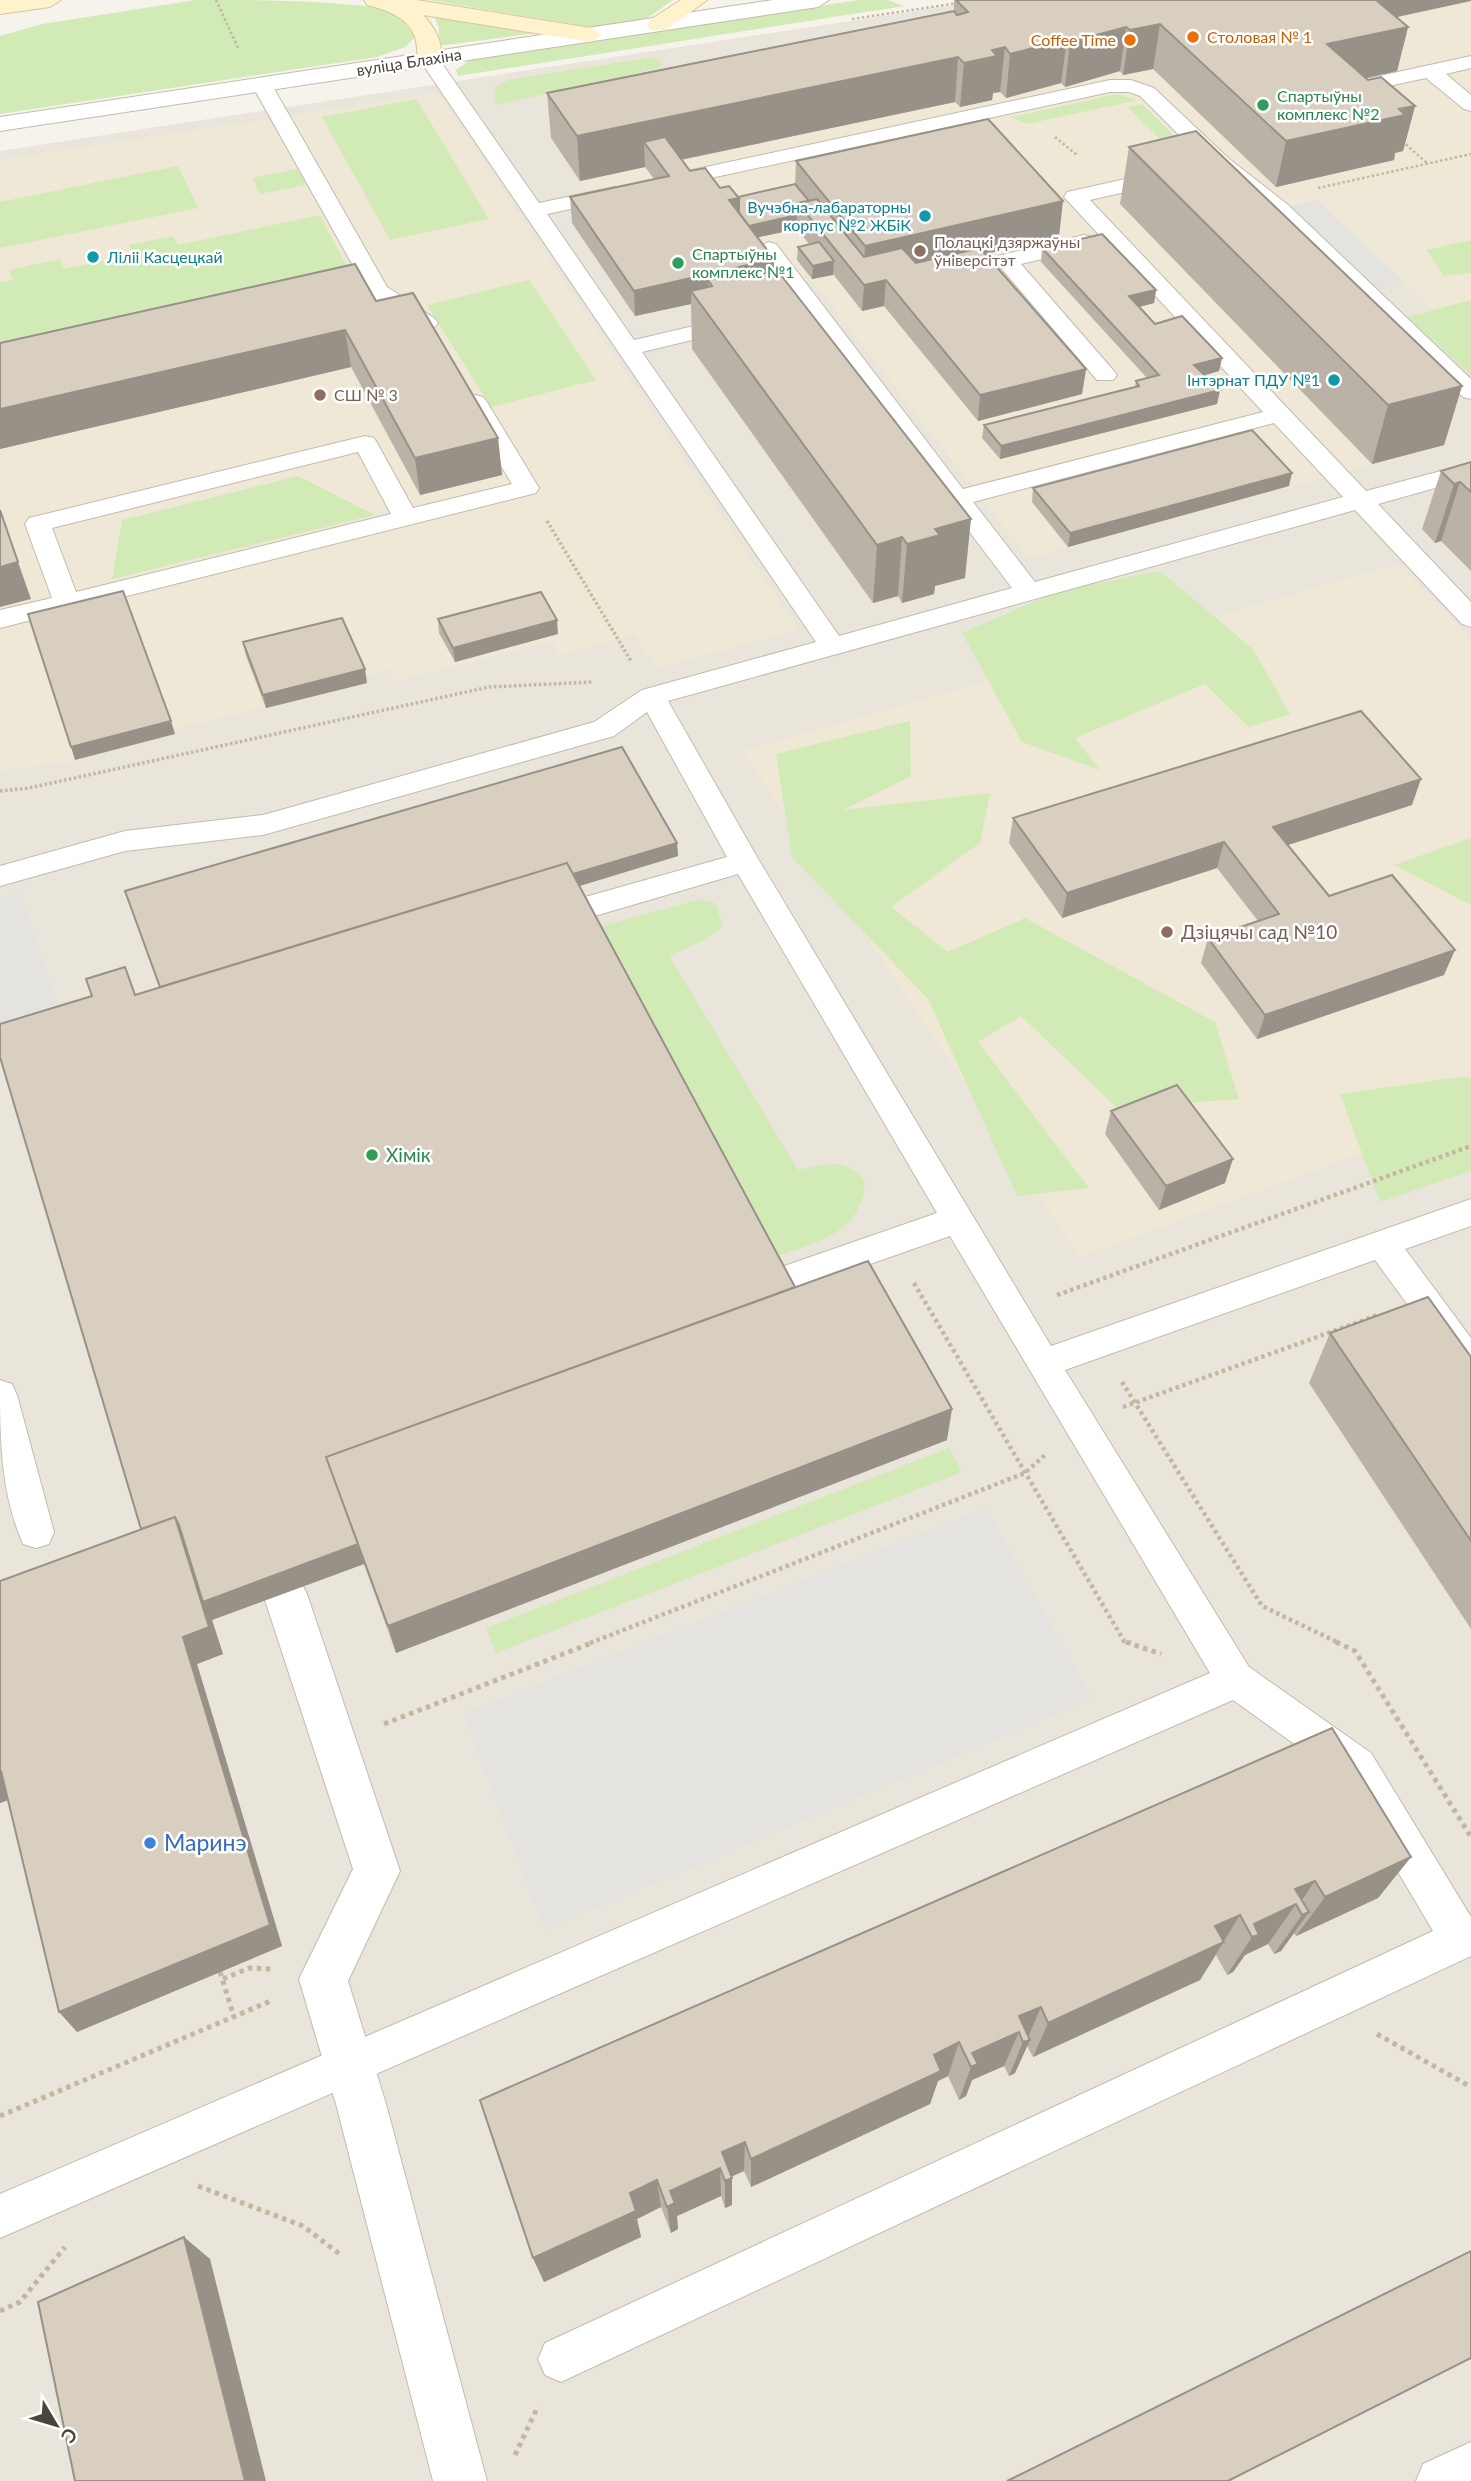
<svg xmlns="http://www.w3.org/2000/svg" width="1471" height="2481" font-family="Lato,sans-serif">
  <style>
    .residential { fill: #eae5da }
    .education { fill: #efe8d6 }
    .green { fill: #d2eab5 }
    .parking { fill: #e5e3e0 }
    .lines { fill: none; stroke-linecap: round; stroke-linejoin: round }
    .service-casing { stroke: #c2bbae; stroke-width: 2 }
    .pedestrian-casing { stroke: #c2bbae; stroke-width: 2 }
    .tertiary-casing { stroke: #c2bbae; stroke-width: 2 }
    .secondary-casing { stroke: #d6c79b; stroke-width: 2 }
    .path-far3 { stroke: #c4b79f; stroke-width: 2.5; stroke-dasharray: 2.5 2.5; stroke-linecap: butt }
    .path-far2 { stroke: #c4b79f; stroke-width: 3.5; stroke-dasharray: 2.5 2.5; stroke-linecap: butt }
    .path-far1 { stroke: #c4b79f; stroke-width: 4.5; stroke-dasharray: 3.5 3.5; stroke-linecap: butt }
    .path { stroke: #c4b79f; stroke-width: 5; stroke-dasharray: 4.5 4.5; stroke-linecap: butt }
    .service { fill: #fff; fill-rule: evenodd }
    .pedestrian { fill: #fff; fill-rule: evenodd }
    .tertiary { fill: #fff; fill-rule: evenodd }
    .secondary { fill: #fff3cd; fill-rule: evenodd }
    .wall { fill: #bab2a6 }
    .shaded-wall { fill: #979187 }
    .building { fill: #d8cfc1; stroke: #979187; stroke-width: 2 }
    .food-dot { fill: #e8710a; stroke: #fff; stroke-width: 2.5 }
    .leisure-dot { fill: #2e9e5b; stroke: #fff; stroke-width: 2.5 }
    .culture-dot { fill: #0f9aa8; stroke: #fff; stroke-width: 2.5 }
    .education-dot { fill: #8d6e63; stroke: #fff; stroke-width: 2.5 }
    .shop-dot { fill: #3f7fe0; stroke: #fff; stroke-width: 2.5 }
    .labels { text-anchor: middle; stroke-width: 5; stroke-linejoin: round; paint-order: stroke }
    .far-food-label { font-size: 16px; fill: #c56008; stroke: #fff; text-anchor: start }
    .far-street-label { font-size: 16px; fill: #4b4439; stroke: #fff }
    .far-leisure-label { font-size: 16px; fill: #27864d; stroke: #fff; text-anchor: start }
    .far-culture-label { font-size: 16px; fill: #0d838f; stroke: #fff; text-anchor: end }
    .far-education-label { font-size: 16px; fill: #785e54; stroke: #fff; text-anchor: start }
    .education-label { font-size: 19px; fill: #785e54; stroke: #fff; text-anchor: start }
    .leisure-label { font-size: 19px; fill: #27864d; stroke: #fff; text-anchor: start }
    .near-shop-label { font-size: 23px; fill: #366cbe; stroke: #fff; text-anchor: start }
  </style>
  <rect width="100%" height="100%" fill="#f6f3ec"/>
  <!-- residential -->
  <path class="residential" d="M987,0H1471V2481H0V151Z"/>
  <!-- education -->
  <path class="education" d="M1471,0V375L1408,317L1433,309L1317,200L1220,223L1444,445L1029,558L812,280L774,285L635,316L572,223L603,215L551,138L950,56Z
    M438,93L798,630L656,668L634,634L560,655L552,641L396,681L389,669L365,676L367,683L186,726L76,761L0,770V160Z
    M1399,564L1471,639V1113L1080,1257L743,751Z"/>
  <!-- green -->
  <path class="green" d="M196,0C254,0 322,0 379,8C395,12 407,23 415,37L405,47L377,57L0,114V36L42,24Z
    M429,0H673L643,21L595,28Z
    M859,0H888L904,6L458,76L456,70L470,60Z
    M434,16L537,33L438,46L439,27Z
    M653,57L663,64L659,68L496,105L494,88L508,80Z
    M1118,94L1137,100L1028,124L1011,117Z
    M416,99L489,219L390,240L322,117Z
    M1142,104L1188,150L1182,160L1127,107Z
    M178,166L198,208L0,248V202Z
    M297,169L306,185L260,194L252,178Z
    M320,215L357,287L0,367V282L13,280L9,270L60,259L64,269L132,255L129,245L173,236L178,245Z
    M1471,240V273L1444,276L1426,250Z
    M529,280L596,380L491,407L427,305Z
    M1471,300V375L1408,317Z
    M298,476L375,515L112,579L122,520Z
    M1160,571L1253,649L1290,714L1249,727L1205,684L1075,738L1100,770L1022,742L962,633L1059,591Z
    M910,721L911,776L843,810L990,793L980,843L891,907L948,952L1025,918L1215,1022L1239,1099L1117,1108L1021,1016L978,1042L1089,1188L1017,1196L928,999L792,857L776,754Z
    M1471,838V905L1394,865Z
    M701,899L715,903L723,926L707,939L669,956L798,1170C826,1164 845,1157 865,1181C863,1236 811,1243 767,1260L591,929Z
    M1460,1077L1471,1078V1171L1380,1202L1340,1094Z
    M949,1448L962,1472L496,1653L486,1628Z"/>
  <!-- parking -->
  <path class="parking" d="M1317,200L1402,280L1387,285L1377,293L1287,207Z
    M19,891L59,1009L0,1027V897Z
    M986,1508L1092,1699L544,1930L463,1714Z"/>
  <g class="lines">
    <!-- service casing -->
    <g class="service-casing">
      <path id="service" d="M429,53L436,55L539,203L614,187L622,188L625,193L622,198L547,214L634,340L796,302L757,249L768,242L776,244L963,489L1263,412L1064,197L1067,192L1166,170L1174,171L1177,176L1174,181L1090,200L1366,491L1471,463V478L1378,504L1471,602V627L1462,624L1355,510L668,701L757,857L1051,1346L1471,1199V1226L1405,1249L1471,1338V1380L1459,1375L1375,1260L1065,1370L1249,1667L1371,1753L1471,1917V1956L561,2382L545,2375L538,2359L545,2343L1433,1931L1343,1779L1233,1700L0,2238V2194L1210,1673L950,1236L779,1296L767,1292L762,1282L767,1272L937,1213L738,874L581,920L571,917L566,909L571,901L727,857L647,712L614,736L263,835L125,851L0,886V866L125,831L263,815L594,722L642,690L816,642L419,59ZM804,313L1012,588L839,636L642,352ZM1274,423L1343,497L1035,582L973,502Z
        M1471,56V68L1446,74L1471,95V111L1464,109L1426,78L1343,96L1333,90L1343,84Z
        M262,79L272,85L387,287L434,318L438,323L434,328H418L370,296L252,85Z
        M1110,80H1131L1154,88L1228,158L1287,204L1471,379V399L1463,397L1271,214L1212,168L1140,96L1129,92H1110L678,185L667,179L678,173Z
        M1084,235L1092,237L1095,242L1092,247L1021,264L1113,370L1117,375L1113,380H1097L995,261L998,256Z
        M475,395L483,397L487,402L539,488L536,493L0,628V610L52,598L25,524L29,518L365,436L374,438L377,443L413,508L512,484L463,402L467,397ZM358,452L391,514L76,592L52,528Z
        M0,1380L12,1384L17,1395L54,1532L49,1544L36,1548L23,1544C0,1491 0,1436 0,1380Z
        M1471,2442V2481H1416L1423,2464Z"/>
    </g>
    <!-- pedestrian casing -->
    <g class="pedestrian-casing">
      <path id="pedestrian" d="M285,1574L300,1580L307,1594L400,1871L348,1981L386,2104L487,2481H433L336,2104L299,1979L353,1869L263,1594L270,1580Z"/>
    </g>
    <!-- tertiary casing -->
    <g class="tertiary-casing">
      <path id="tertiary" d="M773,0H829L818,7L0,131V117Z"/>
    </g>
    <!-- secondary casing -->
    <g class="secondary-casing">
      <path id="secondary" d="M0,0H61L50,7L0,14Z
        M364,0H417L591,28L602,35L591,42L423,15C434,26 448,48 437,64H421C416,57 418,50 416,41C411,18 387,10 367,5Z
        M681,0H707L666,30H650L647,25L650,20Z"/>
    </g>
    <!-- path-far3 -->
    <path class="path-far3" d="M216,0L239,50
      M852,19L958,3
      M1055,137L1077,155
      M1402,141L1427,163
      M1318,188L1471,154"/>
    <!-- path-far2 -->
    <path class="path-far2" d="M547,521L631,661
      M0,791L29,788L489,687L593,682"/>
    <!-- path-far1 -->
    <path class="path-far1" d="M914,1283L1124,1641L1131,1643
      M1057,1295L1471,1146
      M1122,1382L1262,1606L1339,1643
      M1123,1407L1378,1315
      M590,1643L1025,1473L1045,1455"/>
    <!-- path -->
    <path class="path" d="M1126,1642L1161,1654
      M1336,1642L1355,1651L1471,1837
      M384,1724L594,1642
      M220,1972L234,2017
      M223,1979L249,1968L272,1969
      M1377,2034L1471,2087
      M0,2116L273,2000
      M198,2186L303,2226L341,2255
      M0,2311L20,2302L65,2247
      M515,2455L538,2406"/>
    <!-- service -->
    <use href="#service" class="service"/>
    <!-- pedestrian -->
    <use href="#pedestrian" class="pedestrian"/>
    <!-- tertiary -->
    <use href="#tertiary" class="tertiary"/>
    <!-- secondary -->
    <use href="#secondary" class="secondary"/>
  </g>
  <!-- wall -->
  <path class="wall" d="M954,0H1471L1396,17L1408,27L1397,71L1366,78L1415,106L1403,151L1395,153L1394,160L1276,187L1153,69L1123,75L1120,71L1065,87L1061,83L1006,98L1000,92L993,93L992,100L960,107L955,102L681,160L690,171L738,197L795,184L796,161L1059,237L985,254L1086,369L1082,394L978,421L884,306L862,311L833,274L812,279L797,260L798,247L809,244L797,229L758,237L774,259V271L965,578L935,586L934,594L902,603L898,596L873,603L692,349L691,304L635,316L572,223L570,197L654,179L645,167L580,181L551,138L547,93L954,12Z
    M1129,147L1462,386L1444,445L1372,464L1120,204Z
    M1042,248L1156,290L1154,303L1139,307L1155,324L1222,358L1219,371L1204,375L1220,390L1217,404L1000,459L982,438L984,425L1135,387L1136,381L1147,378L1041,262Z
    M376,301L498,438L502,475L420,495L351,367L0,449Z
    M1471,462V571L1441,541L1435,543L1422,529L1441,471Z
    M1289,486L1068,547L1032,502L1033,488Z
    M438,619L558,634L455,662L439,633Z
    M243,642L367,683L266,708L246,656Z
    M1412,805L1288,845L1329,896L1444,975L1257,1039L1201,963L1208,938L1258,921L1217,868L1062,918L1009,843L1013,818Z
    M677,843L678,856L579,886L795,1287L947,1440L396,1653L364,1564L212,1620L223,1654L197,1664L282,1946L77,2032L8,1800L0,1803V1581L141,1529L135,995Z
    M1111,1111L1225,1183L1159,1210L1105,1134Z
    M1330,1333L1471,1357V1629L1309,1383Z
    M1332,1728L1411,1857L1378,1898L1296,1936L1294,1933L1281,1951L1274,1954L1268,1944L1245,1955L1233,1972L1227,1975L1216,1955L1200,1980L1033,2057L1027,2046L1015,2073L1009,2076L1004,2066L972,2080L966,2096L959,2100L948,2076L938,2081L930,2104L751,2187L744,2171L732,2176V2205L725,2208L721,2196L677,2216L678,2229L671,2233L661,2207L637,2219L641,2237L544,2282L533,2258Z"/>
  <!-- shaded-wall -->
  <path class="shaded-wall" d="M1352,0H1471V1L1346,28Z
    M1160,24L1153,69L1123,75L1130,30Z
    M1126,27L1120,71L1065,87L1070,42Z
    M1408,27L1397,71L1317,89L1327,44Z
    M1067,39L1061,83L1006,98L1010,54Z
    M1005,47L1000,92L993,93L992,100L960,107L964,63L992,50Z
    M958,57L955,102L660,164L644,142L645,167L580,181L577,136Z
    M1415,106L1403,151L1395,153L1394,160L1276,187L1286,141Z
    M739,198V224L729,200Z
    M1063,201L1059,237L863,282L865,246Z
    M797,215V229L741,241V228Z
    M774,259V285L712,286L708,280L709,300L691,291V304L635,316L634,291Z
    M834,261L833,275L812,279L813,266Z
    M886,280L884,306L862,311L864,285Z
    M1156,290L1154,303L1127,310L1129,296Z
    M345,330L351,367L0,449V409Z
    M1222,358L1219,371L1192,379L1194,365Z
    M1086,369L1082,394L978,421L980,395Z
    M1462,386L1444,445L1372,464L1388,405Z
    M1220,390L1217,404L1000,459L1001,446Z
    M498,438L502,475L420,495L415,458Z
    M1292,473L1289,486L1068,547L1070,533Z
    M1460,482L1441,541L1435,543L1454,484Z
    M971,519L965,578L935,586L934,594L902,603L907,544L935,529Z
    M902,537L898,596L873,603L877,545Z
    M18,562L31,599L0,607V567Z
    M557,620L558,634L455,662L453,648Z
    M365,669L367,683L266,708L263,695Z
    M171,721L175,734L75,760L71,747Z
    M1421,779L1412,805L1266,852L1273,827Z
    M1224,842L1217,868L1062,918L1067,893Z
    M677,843L678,856L168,1011L164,999Z
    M1455,950L1444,975L1257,1039L1265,1015Z
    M1233,1159L1225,1183L1159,1210L1166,1186Z
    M952,1409L947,1440L396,1653L388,1626Z
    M175,1517L358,1544L364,1564L212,1620L223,1654L197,1664L282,1946L77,2032L59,2012L183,1637Z
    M0,1771H1L21,1795L0,1803Z
    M1411,1857L1378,1898L1296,1936L1325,1897Z
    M1315,1881L1297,1907L1296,1904L1268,1944L1245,1955L1233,1972L1227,1975L1252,1937L1254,1924L1295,1889Z
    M1309,1912L1281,1951L1274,1954L1302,1915Z
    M1240,1915L1200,1980L1033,2057L1048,2023L1215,1926Z
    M1041,2007L1026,2042L1030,2040L1015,2073L1009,2076L1023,2042L1019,2032L1004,2066L972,2080L966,2096L959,2100L971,2067L972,2053L1019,2016Z
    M959,2042L948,2076L938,2081L930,2104L751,2187V2159L934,2055Z
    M745,2142L744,2171L724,2180L722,2152Z
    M720,2168L721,2196L677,2216L678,2229L671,2233L667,2207L670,2191Z
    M732,2178V2205L725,2208V2181Z
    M657,2180L661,2207L637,2219L641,2237L544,2282L533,2258L630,2193Z
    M184,2237L210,2259L266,2481H245Z"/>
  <!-- building -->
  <path class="building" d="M956,0H1376L1408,27L1327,44L1368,80L1381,77L1415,106L1399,109L1405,115L1286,141L1160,24L1130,30L1126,27L1070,42L1067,39L1010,54L1005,47L992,50L997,56L964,63L958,57L577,136L547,93L954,11L957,15L968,12Z
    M988,119L1063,201L865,246L796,161Z
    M1196,131L1462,386L1388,405L1129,147Z
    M665,137L690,171L705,168L720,188L729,186L739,198L729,200L774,259L634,291L570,197L669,176L644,142Z
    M795,184L809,201L798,203L797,215L749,226L738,211H739V198L738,197Z
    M817,199L864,257L902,248L916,263L980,248L1086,369L980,395L886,280L864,285L798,203Z
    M1102,234L1156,290L1129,296L1155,324L1182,316L1222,358L1194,365L1220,390L1001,446L984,425L1139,386L1136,381L1159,375L1042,248Z
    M819,242L834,261L813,266L798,247Z
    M355,264L376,301L413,293L498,438L415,458L345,330L0,409V343Z
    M777,270L971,519L935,529L940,535L907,544L902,537L877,545L691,291L712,286L708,280L714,279L737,274L741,279Z
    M1252,430L1292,473L1070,533L1033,488Z
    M1471,462V492L1460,482L1454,484L1441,471Z
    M0,510L18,562L0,567Z
    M123,591L171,721L71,747L28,614Z
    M541,592L557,620L453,648L438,619Z
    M342,618L365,669L263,695L243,642Z
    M1361,711L1421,779L1273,827L1329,896L1392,875L1455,950L1265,1015L1208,938L1279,914L1224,842L1067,893L1013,818Z
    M622,747L677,843L573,874L567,863L160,987L125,891Z
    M567,863L795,1287L326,1457L358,1544L203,1602L179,1525L175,1517L141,1529L0,1057V1024L92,996L86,979L125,967L135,995Z
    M1177,1085L1233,1159L1166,1186L1111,1111Z
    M868,1261L952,1409L388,1626L326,1457Z
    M1428,1297L1471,1357V1541L1330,1333Z
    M175,1517L209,1627L183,1637L270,1925L59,2012L1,1771H0V1581Z
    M1332,1728L1411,1857L1325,1897L1315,1881L1295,1889L1309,1912L1302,1915L1296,1904L1254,1924L1259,1935L1252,1937L1240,1915L1215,1926L1224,1942L1048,2023L1041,2007L1019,2016L1030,2040L1023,2042L1019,2032L972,2053L978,2064L971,2067L959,2042L934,2055L941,2071L751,2159L745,2142L722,2152L732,2178L725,2181L720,2168L670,2191L675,2203L667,2207L657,2180L630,2193L636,2211L533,2258L480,2100Z
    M184,2237L245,2481H75L38,2302Z
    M1471,2251V2358L1228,2481H1007Z"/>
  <!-- markers -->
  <g class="food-dot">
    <circle cx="1193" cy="37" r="7"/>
    <circle cx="1130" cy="40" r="7"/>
  </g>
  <g class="leisure-dot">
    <circle cx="1263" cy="105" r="7"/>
    <circle cx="678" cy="263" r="7"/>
    <circle cx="372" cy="1155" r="7"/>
  </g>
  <g class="culture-dot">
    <circle cx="925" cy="216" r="7"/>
    <circle cx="93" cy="257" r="7"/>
    <circle cx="1334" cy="380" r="7"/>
  </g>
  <g class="education-dot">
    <circle cx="920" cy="251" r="7"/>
    <circle cx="320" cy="395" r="7"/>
    <circle cx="1167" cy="932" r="7"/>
  </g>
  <circle class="shop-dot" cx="150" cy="1843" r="7"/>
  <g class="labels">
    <!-- far-food labels -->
    <g class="far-food-label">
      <text x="1207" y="43">Столовая № 1</text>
      <text x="1116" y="46" text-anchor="end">Coffee Time</text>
    </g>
    <!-- far-street labels -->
    <g class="far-street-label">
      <text transform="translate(409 62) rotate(-9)" y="6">вуліца Блахіна</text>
    </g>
    <!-- far-leisure labels -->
    <g class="far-leisure-label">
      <text x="1277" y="102">Спартыўны<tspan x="1277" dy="18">комплекс №2</tspan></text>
      <text x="692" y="260">Спартыўны<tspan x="692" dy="18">комплекс №1</tspan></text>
    </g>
    <!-- far-culture labels -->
    <g class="far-culture-label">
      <text x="911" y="213">Вучэбна-лабараторны<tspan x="911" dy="18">корпус №2 ЖБіК</tspan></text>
      <text x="107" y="263" text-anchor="start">Ліліі Касцецкай</text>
      <text x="1320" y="386">Інтэрнат ПДУ №1</text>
    </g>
    <!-- far-education labels -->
    <g class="far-education-label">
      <text x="934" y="248">Полацкі дзяржаўны<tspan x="934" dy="18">ўніверсітэт</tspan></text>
      <text x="334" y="401">СШ № 3</text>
    </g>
    <!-- education labels -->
    <g class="education-label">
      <text x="1181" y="939">Дзіцячы сад №10</text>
    </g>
    <!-- leisure labels -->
    <g class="leisure-label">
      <text x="386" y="1162">Хімік</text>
    </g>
    <!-- near-shop labels -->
    <g class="near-shop-label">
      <text x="164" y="1851">Маринэ</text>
    </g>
  </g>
  <!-- north arrow -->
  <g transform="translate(56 2425) rotate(128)" stroke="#ffffff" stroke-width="5" paint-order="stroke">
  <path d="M0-5L12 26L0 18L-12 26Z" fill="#4b4439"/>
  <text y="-10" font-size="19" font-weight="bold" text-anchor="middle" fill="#4b4439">С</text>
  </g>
</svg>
